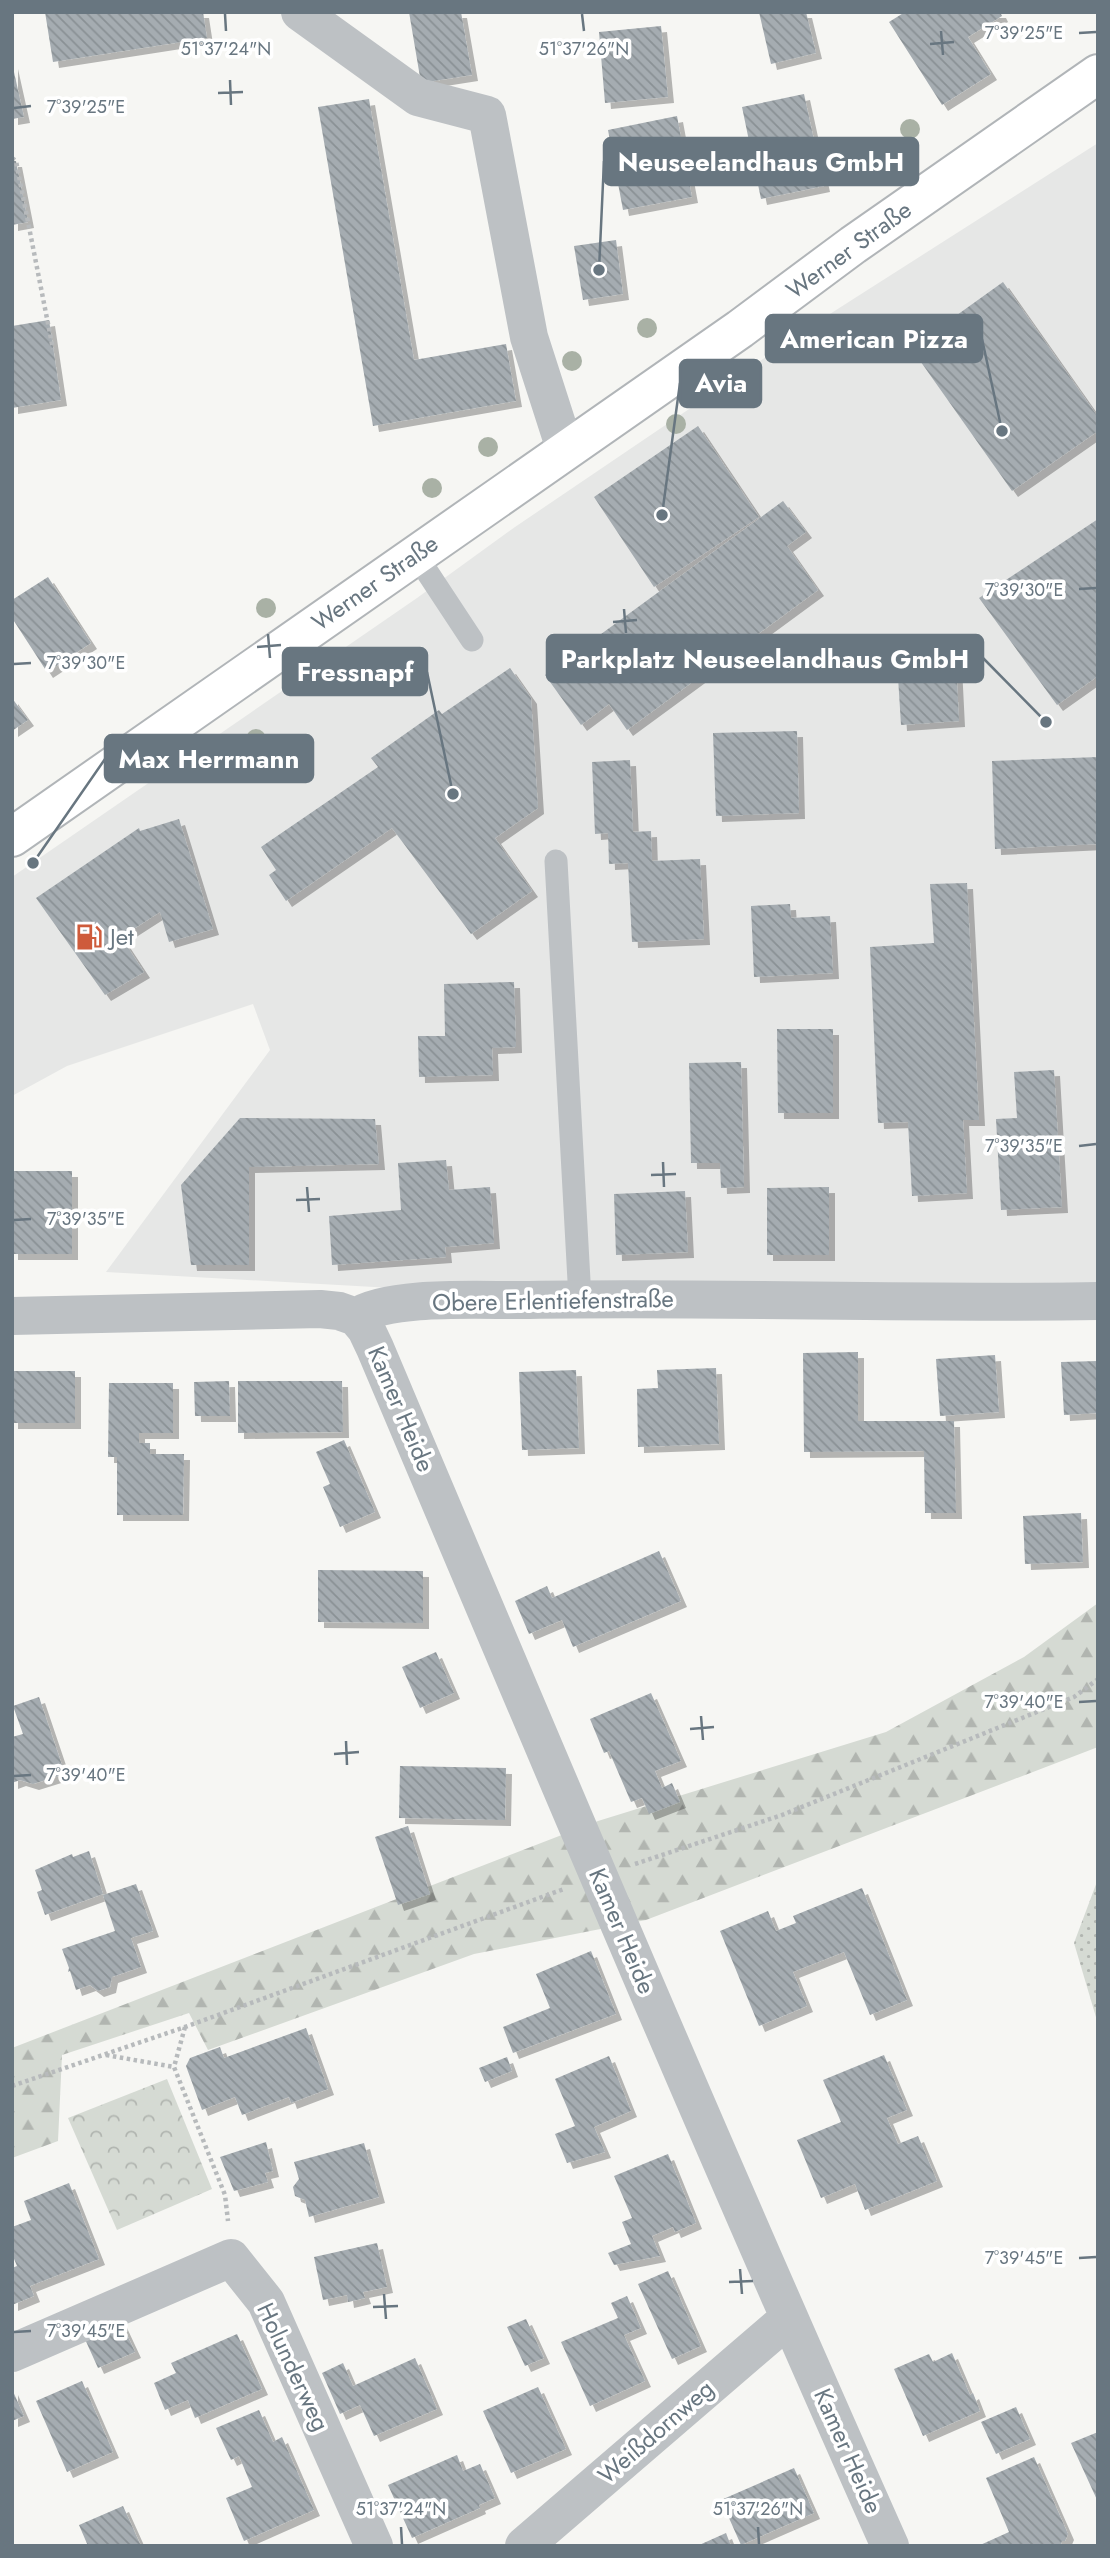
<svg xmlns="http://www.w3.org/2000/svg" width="1110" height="2558" font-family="Jost,sans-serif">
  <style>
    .built { fill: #e6e7e6 }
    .grass { fill: url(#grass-dots) }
    .forest { fill: url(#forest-firs) }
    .park { fill: url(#park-crowns) }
    .building { fill: url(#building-back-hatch); filter: url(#shadow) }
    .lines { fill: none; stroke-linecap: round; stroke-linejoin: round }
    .primary-casing { stroke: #b1b5b8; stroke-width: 42 }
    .path { stroke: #b7babc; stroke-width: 4.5; stroke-dasharray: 3.5 3.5; stroke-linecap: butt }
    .service { stroke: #bdc1c4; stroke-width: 23 }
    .minor { stroke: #bdc1c4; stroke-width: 38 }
    .primary { stroke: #fff; stroke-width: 38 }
    .tree { fill: #a9b1a5 }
    .ticks { fill: none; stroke: #687680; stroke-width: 2.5 }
    .labels { text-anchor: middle; stroke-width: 7; stroke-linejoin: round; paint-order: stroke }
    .street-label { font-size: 24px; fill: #687680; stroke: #fff }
    .poi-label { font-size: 24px; fill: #687680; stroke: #fff; text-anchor: start }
    .ticks-label { font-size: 18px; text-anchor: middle; fill: #687680; stroke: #fff; stroke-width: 7; stroke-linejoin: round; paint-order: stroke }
    .leader { fill: none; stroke: #687680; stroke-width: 2.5 }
    .callout-dot { fill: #687680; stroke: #fff; stroke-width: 2.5 }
    .callout { fill: #687680; stroke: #687680; stroke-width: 2.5 }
    .callout-label { font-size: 26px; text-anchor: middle; font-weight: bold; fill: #fff }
  </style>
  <defs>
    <pattern id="grass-dots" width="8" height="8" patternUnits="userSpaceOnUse" patternTransform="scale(1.75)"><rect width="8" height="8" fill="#d5dad3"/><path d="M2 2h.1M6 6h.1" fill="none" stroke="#b1b5b0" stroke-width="1.8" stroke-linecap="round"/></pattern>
    <pattern id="forest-firs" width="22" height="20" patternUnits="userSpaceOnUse" patternTransform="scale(1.75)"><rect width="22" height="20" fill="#d5dad3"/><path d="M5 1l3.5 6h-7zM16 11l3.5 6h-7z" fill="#b1b5b0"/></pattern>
    <pattern id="park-crowns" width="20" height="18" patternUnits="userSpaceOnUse" patternTransform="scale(1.75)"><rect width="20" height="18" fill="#d5dad3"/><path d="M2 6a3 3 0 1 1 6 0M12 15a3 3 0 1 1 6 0" fill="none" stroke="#b1b5b0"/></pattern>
    <pattern id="building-back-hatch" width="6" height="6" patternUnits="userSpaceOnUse" patternTransform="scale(1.75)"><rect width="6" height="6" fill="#a5acb1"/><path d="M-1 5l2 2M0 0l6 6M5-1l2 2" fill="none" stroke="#8a9195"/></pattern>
    <filter id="shadow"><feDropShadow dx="6" dy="6" stdDeviation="0" flood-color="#0004"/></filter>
  </defs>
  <rect width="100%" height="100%" fill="#f6f6f3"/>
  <!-- built -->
  <path class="built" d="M1098,143V1282L392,1288L106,1272L270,1050L253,1004L67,1066L12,1096V877L417,598L515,527L822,319Z"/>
  <!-- grass -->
  <path class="grass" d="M1098,1879V2024L1074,1943Z"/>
  <!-- forest -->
  <path class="forest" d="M1098,1603V1747L646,1920L474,1954L208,2050L189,2013L62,2055L58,2141L12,2158V2048L598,1821L886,1732L1024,1657Z"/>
  <!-- park -->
  <path class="park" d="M167,2079L212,2189L117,2230L68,2118Z"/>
  <!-- building -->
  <path class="building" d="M45,12H203L207,38L53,62Z
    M409,12H461L472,75L421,83Z
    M759,12H806L816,53L771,64Z
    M905,12H1000L1002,16L968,37L991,74L942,105L889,22Z
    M661,26L668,97L605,103L599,32Z
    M12,63L24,117L12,119Z
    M804,94L824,186L761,199L742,107Z
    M369,99L414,360L506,344L516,401L373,426L318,107Z
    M677,116L692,197L623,210L608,130Z
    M12,161H16L28,222L12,225Z
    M616,240L623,294L583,300L574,246Z
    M1003,282L1098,417V431L1012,491L911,348Z
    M49,320L61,400L12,408V326Z
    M698,426L759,517L654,587L594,497Z
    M783,501L806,532L787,546L818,590L627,730L609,704L581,725L545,675Z
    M1098,519V676L1057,705L979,598Z
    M48,577L91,643L47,672L12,618V600Z
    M955,641L959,721L901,725L896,645Z
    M510,668L531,698L538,808L495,838L532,891L471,934L392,828L286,901L269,875L276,870L261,847L378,767L371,758L439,710L442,714Z
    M12,698L28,720L12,731Z
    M797,731L799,813L716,816L713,733Z
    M1098,757V844L995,849L992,761Z
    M630,760L633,832L651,831L652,861L700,859L704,939L632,942L628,863L609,864L608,833L595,834L592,762Z
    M179,819L213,929L169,942L160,912L121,937L144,972L105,995L36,898L139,828L140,831Z
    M967,883L979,1120H963L967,1193L912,1196L908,1122L878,1123L870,947L934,943L930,884Z
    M790,904L791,918L830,916L833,973L754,977L751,906Z
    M514,982L516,1047L492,1048L493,1075L419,1077L418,1036H445L444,984Z
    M777,1029H833V1113H778Z
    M741,1062L744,1187L721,1188L720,1163H691L689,1063Z
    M1054,1070L1062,1207L1001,1210L996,1119L1017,1118L1014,1072Z
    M240,1118L375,1119L379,1164L249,1167V1265H191L181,1185Z
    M446,1160L449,1190L490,1187L494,1243L445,1247L446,1257L332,1265L329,1216L401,1210L398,1163Z
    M12,1171H72V1254H12Z
    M829,1187V1255H767V1188Z
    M685,1191L688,1252L616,1255L614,1194Z
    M858,1352V1421H954L956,1513H925L924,1451L804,1452L803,1353Z
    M995,1355L999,1412L940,1416L936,1359Z
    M1098,1361V1413L1064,1415L1061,1362Z
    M716,1368L719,1444L638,1447L637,1389L658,1388L657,1370Z
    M576,1370L579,1448L522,1450L519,1372Z
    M12,1371H75V1423H12Z
    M229,1381L230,1416H195L194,1382Z
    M238,1381H342L343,1432L238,1433Z
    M109,1383H173V1433H139V1443H150V1454H184L183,1515H117V1457H108Z
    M344,1440L375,1512L340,1527L323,1487L330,1484L316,1452Z
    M1081,1513L1083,1562L1025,1564L1023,1516Z
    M659,1551L681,1601L573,1647L562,1620L529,1634L515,1601L547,1586L552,1598Z
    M318,1570L423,1571V1623L318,1622Z
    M436,1652L454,1693L420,1708L402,1667Z
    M651,1693L681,1761L655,1771L662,1788L672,1783L680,1802L649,1814L642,1798L631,1802L609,1751L604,1753L590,1719Z
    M39,1697L65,1774L33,1784L20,1780L12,1783V1737L23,1734L13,1706Z
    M400,1766L506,1768L505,1820L399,1818Z
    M408,1826L430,1894L398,1905L375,1837Z
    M89,1851L103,1894L45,1915L37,1892L42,1890L35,1870L72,1854L73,1857Z
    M136,1884L153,1931L131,1938L141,1967L112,1977L110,1987L98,1991L90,1985L76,1990L70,1971L68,1972L69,1968L62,1949L115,1931L103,1895Z
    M862,1888L907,2000L870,2015L844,1952L793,1972L807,2006L759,2026L720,1931L768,1911L776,1931L796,1923L793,1916Z
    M591,1951L616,2014L513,2053L503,2027L550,2008L536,1974Z
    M306,2028L328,2089L291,2103L289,2097L242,2115L235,2097L202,2110L186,2066L190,2058L220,2047L224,2058Z
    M884,2055L907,2110L887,2118L898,2144L918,2136L937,2181L865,2210L855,2184L821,2198L797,2140L841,2122L823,2080Z
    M609,2056L631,2111L594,2127L605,2152L567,2163L555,2134L575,2126L555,2079Z
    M507,2057L512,2071L485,2082L479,2068Z
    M266,2142L273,2171L265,2173L268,2182L234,2191L220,2157Z
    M364,2143L379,2197L309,2217L305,2200L295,2196L293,2187L299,2179L294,2162Z
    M668,2154L696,2223L675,2232L673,2227L652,2236L660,2256L614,2265L608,2253L631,2244L622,2222L632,2218L614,2176Z
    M69,2183L99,2259L30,2286L34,2296L12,2305V2268L17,2266L12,2254V2227L31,2220L24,2201Z
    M377,2243L387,2287L363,2292L365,2298L348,2302L347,2295L323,2300L314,2257Z
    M668,2271L701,2346L672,2359L638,2284Z
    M627,2296L641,2328L624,2335L645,2381L590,2406L561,2342L618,2318L611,2303Z
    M526,2319L544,2358L525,2366L507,2327Z
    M121,2322L135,2352L98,2368L84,2337Z
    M237,2334L262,2389L195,2418L188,2400L165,2410L154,2383L176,2373L171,2363Z
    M952,2353L970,2395L973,2393L980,2411L923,2436L894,2369L929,2354L933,2362Z
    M415,2358L437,2409L374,2436L360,2405L340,2414L322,2373L343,2363L353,2386Z
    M82,2381L113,2452L67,2472L36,2401Z
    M538,2387L566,2449L511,2473L483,2411Z
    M12,2389L24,2416L12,2421Z
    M1016,2407L1030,2439L996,2454L981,2422Z
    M259,2410L273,2442L282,2437L314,2510L244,2541L226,2498L252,2487L239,2456L231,2460L216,2428Z
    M1098,2432V2502L1071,2443Z
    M457,2455L463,2471L480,2464L495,2498L479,2505L480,2508L412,2538L388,2485Z
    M1034,2457L1068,2534L1065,2541H1062L1060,2546H978L1009,2532L986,2478Z
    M794,2468L814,2513L741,2545L721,2500Z
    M123,2506L141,2546H88L79,2525Z
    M726,2533L731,2546H697Z"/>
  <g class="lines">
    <!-- primary casing -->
    <g class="primary-casing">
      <path id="primary" d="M12,837L740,329L853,245L1098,74"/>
    </g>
    <!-- path -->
    <path class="path" d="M12,158L16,161L53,349
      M635,1864L782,1815L1074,1697L1098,1679
      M185,2027L174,2067L225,2195L228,2221
      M106,2055L174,2067
      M12,2086L185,2027L564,1889"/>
    <!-- service -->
    <path class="service" d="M416,555L472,640
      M556,861L580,1299"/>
    <!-- minor -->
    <path class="minor" d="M300,12L418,97L487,115L529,337L565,449
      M12,1316L320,1309L339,1311L356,1317
      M356,1317L366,1329L375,1348C544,1748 713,2149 890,2546
      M356,1317C390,1294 486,1301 529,1300C718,1297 908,1304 1098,1301
      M12,2353L231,2258L266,2302L374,2546
      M524,2546L789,2318"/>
    <!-- primary -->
    <use href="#primary" class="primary"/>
  </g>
  <!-- trees -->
  <g class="tree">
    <circle cx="910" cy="129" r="10"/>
    <circle cx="647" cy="328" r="10"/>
    <circle cx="572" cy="361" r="10"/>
    <circle cx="676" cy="424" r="10"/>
    <circle cx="488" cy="447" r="10"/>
    <circle cx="432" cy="488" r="10"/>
    <circle cx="266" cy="608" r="10"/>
    <circle cx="256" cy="739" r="10"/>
  </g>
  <!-- ticks -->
  <path class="ticks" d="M225,14L226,31M582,14L584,31M941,31L943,55M1079,33L1096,32M930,44L954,42M230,80L231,105M218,93L243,92M14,108L31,106M1079,589L1096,588M624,609L626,633M613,622L637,620M268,634L270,658M257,647L281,645M14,664L31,663M1079,1146L1096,1144M663,1162L664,1187M651,1175L676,1174M307,1187L309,1212M296,1200L320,1199M14,1220L31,1219M1079,1702L1096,1701M701,1716L703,1740M690,1729L714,1727M346,1741L347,1765M334,1754L359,1752M14,1776L31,1775M1079,2258L1096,2257M740,2269L742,2294M729,2282L753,2281M384,2294L386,2319M373,2307L398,2306M14,2332L31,2331M401,2527L402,2544M758,2527L759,2544"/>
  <!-- icons -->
  <defs>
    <g id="fuel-bare" transform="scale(2.1)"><path d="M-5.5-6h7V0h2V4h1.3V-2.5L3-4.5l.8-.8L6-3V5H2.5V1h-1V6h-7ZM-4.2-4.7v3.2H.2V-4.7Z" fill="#ce5b3b" stroke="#fff" stroke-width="2.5" paint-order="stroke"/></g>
  </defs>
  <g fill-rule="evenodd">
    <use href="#fuel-bare" x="89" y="937"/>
  </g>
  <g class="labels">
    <!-- street labels -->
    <g class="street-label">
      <text transform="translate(849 250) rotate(-36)" y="8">Werner Straße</text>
      <text transform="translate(375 583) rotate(-35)" y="8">Werner Straße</text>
      <text transform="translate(553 1301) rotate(-1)" y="8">Obere Erlentiefenstraße</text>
      <text transform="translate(401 1409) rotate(67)" y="8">Kamer Heide</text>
      <text transform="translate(622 1931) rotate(67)" y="8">Kamer Heide</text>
      <text transform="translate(293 2367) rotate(65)" y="8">Holunderweg</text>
      <text transform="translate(656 2432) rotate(-41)" y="8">Weißdornweg</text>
      <text transform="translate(848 2451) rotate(66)" y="8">Kamer Heide</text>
    </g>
    <!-- poi labels -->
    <g class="poi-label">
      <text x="110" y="945">Jet</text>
    </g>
  </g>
  <g class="ticks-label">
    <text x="1024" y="39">7°39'25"E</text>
    <text x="226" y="55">51°37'24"N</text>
    <text x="584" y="55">51°37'26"N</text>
    <text x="86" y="113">7°39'25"E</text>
    <text x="1024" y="596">7°39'30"E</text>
    <text x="86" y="669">7°39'30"E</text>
    <text x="1024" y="1152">7°39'35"E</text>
    <text x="86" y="1225">7°39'35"E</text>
    <text x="1024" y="1708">7°39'40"E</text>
    <text x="86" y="1781">7°39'40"E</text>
    <text x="1024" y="2264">7°39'45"E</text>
    <text x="86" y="2337">7°39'45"E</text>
    <text x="401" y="2515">51°37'24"N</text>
    <text x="758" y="2515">51°37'26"N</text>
  </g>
  <!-- callouts -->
  <path class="leader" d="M599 270L604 161M1002 431L982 339M662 515L680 383M1046 722L983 658M453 794L427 672M33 863L105 759"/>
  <g class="callout-dot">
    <circle cx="599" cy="270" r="7"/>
    <circle cx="1002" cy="431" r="7"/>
    <circle cx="662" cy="515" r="7"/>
    <circle cx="1046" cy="722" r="7"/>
    <circle cx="453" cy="794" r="7"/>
    <circle cx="33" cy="863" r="7"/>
  </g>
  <g class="callout">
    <rect x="604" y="138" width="314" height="47" rx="7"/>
    <rect x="766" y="315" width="216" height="47" rx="7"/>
    <rect x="680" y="360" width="81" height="47" rx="7"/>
    <rect x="547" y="635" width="436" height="47" rx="7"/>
    <rect x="283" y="648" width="144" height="47" rx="7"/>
    <rect x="105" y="735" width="208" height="47" rx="7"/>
  </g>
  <g class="callout-label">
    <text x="761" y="171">Neuseelandhaus GmbH</text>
    <text x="874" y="348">American Pizza</text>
    <text x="721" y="392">Avia</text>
    <text x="765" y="668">Parkplatz Neuseelandhaus GmbH</text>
    <text x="355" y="681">Fressnapf</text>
    <text x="209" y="768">Max Herrmann</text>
  </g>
  <!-- border -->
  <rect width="1110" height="2558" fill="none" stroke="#687680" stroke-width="28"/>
</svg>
